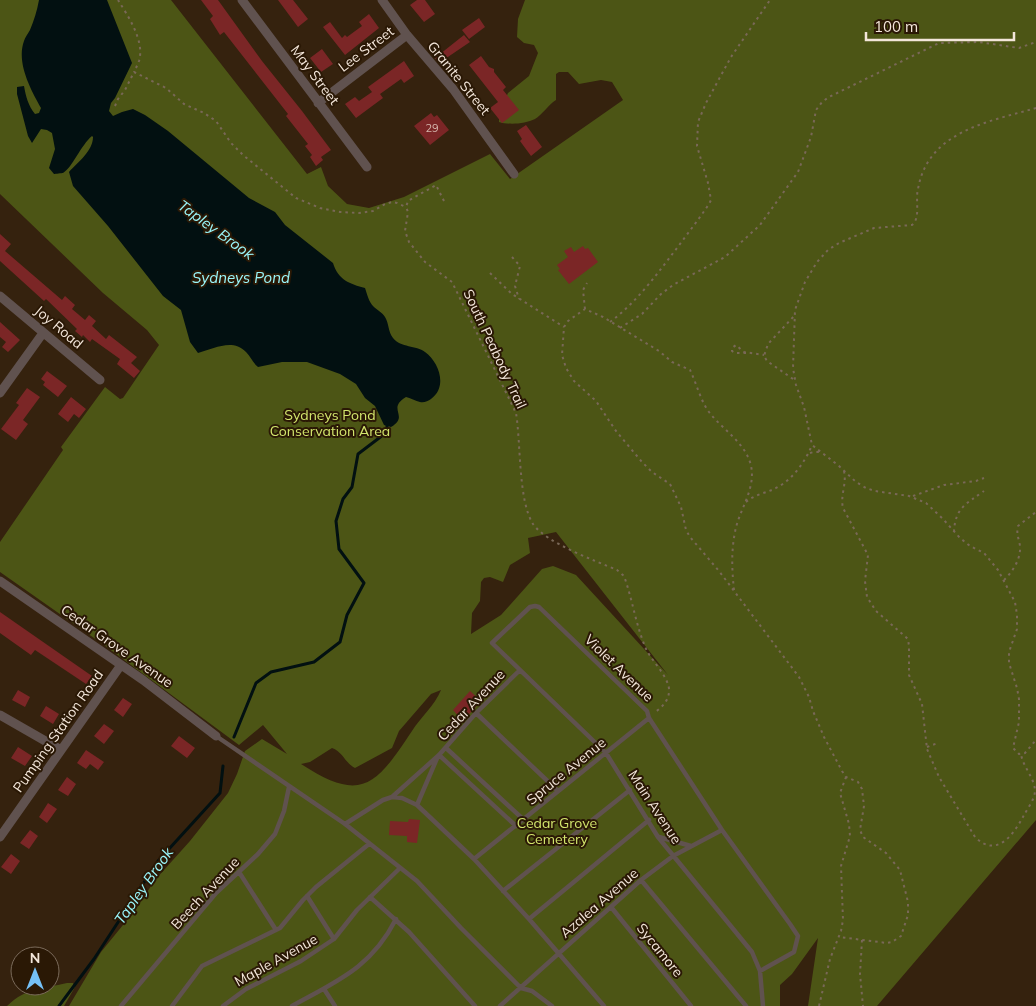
<svg xmlns="http://www.w3.org/2000/svg" width="1036" height="1006" font-family="Mulish,sans-serif">
  <style>
    .green { fill: #4c5515; fill-rule: evenodd }
    .water { fill: #021011 }
    .lines { fill: none; stroke-linecap: round; stroke-linejoin: round }
    .stream { stroke: #021011; stroke-width: 3 }
    .building { fill: #7b2626 }
    .path { stroke: #796857; stroke-width: 2; stroke-dasharray: 2.5 4; stroke-linecap: butt }
    .service { stroke: #60524f; stroke-width: 4.5 }
    .minor { stroke: #60524f; stroke-width: 9 }
    .labels { text-anchor: middle; stroke-width: 4; stroke-linejoin: round; paint-order: stroke }
    .number-label { font-size: 11px; fill: #d5b6ad }
    .street-label { font-size: 14px; fill: #f3e6da; stroke: #2a1805 }
    .park-label { font-size: 14px; fill: #d3e66d; stroke: #2a1805 }
    .water-label { font-size: 15px; font-style: italic; fill: #9af7fc; stroke: #2a1805 }
  </style>
  <rect width="100%" height="100%" fill="#35220e"/>
  <!-- green -->
  <path class="green" d="M0,0H171L307,174L321,167L328,186L347,204L369,208L404,197L490,154L510,179L623,100L612,82L601,80L579,84L568,72H559L556,74V100C548,105 542,115 535,119C525,124 509,125 499,122V113L508,93L529,76L538,53L534,45L524,43L517,37L518,19L525,0H1036V820L877,1006H808L818,938L792,974L780,985V1006H69L101,952L136,909L155,880L190,841L228,793L237,774L245,751L262,739L287,754L263,725L239,745L104,645L0,572V542L63,450L61,447L105,387L120,399L123,398L159,345L147,330L103,293L0,194ZM556,532L668,675L576,575L553,566L542,569L501,615L471,634L472,613L480,601L481,582L484,578L490,577L503,582L510,565L530,553L528,538ZM441,690C435,705 420,718 412,731C376,785 362,804 301,764L310,762L332,748C343,752 345,763 355,768L392,748L399,731L431,694Z
    M67,983H73L75,987L64,1006H7C27,987 42,989 67,983Z"/>
  <!-- water -->
  <path class="water" d="M39,0H107L132,63L115,98L111,103L109,111L113,116L122,112L133,109L145,115L168,131L249,198L275,212L285,225L333,263C338,280 350,284 365,288C367,294 369,302 373,306C377,310 382,312 385,317C389,323 388,332 393,338C401,348 416,345 425,352C439,362 448,387 431,399C428,401 424,403 420,402C416,401 410,398 406,397C386,409 410,416 391,427L384,425L375,406L365,398L356,384L340,374L307,362H282L258,367C252,362 251,357 246,352C232,338 214,349 198,353L190,342L181,310L163,296L108,226L73,186L69,172C78,162 93,151 93,137L92,136C81,145 72,168 63,173C62,173 55,174 54,174L49,168L55,149L52,133L47,130L41,129L32,143L28,136L17,94V87L24,86C26,97 28,105 35,114L39,113L41,108C31,90 16,63 24,41C25,37 28,34 30,30C34,20 37,11 39,0Z"/>
  <g class="lines">
    <!-- stream -->
    <path class="stream" d="M234,737L256,683L271,672L314,662L340,642L347,615L364,583L339,549L336,521L343,499L352,487L358,454L387,432V423
      M59,1006L94,959L158,861L220,793L223,766"/>
  </g>
  <!-- building -->
  <path class="building" d="M201,0H218L262,61L302,111L331,150L321,157L323,160L316,166L310,157L312,155L305,146L308,144L286,116L288,114L224,32L220,35L210,19L213,16Z
    M278,0H293L308,19L298,27Z
    M417,0H425L435,14L424,22L410,5Z
    M369,14L379,28L345,55L323,27L330,22L342,38L345,35L347,37L362,26L359,22Z
    M479,18L485,27L469,39L462,30Z
    M464,35L470,42L439,63L435,58Z
    M322,49L333,64L321,72L310,58Z
    M481,56L489,67L494,69V72L506,87L503,90L519,110L502,123L490,108L498,102L469,65Z
    M404,61L414,76L404,83L401,79L380,94L383,98L356,118L345,104L355,97L359,101L372,92L368,87Z
    M431,113L434,117L437,115L449,130L430,145L414,126Z
    M526,125L542,147L531,156L520,141L522,139L517,131Z
    M0,234L11,244L5,251L62,300L65,296L75,305L72,309L85,320L89,315L96,321L92,326L106,339L109,335L137,357L131,363L140,371L134,378L117,364L120,359L92,339L90,342L83,335L82,337L75,331L77,329L46,299L44,301L0,261Z
    M583,246L585,249L588,248L598,262L569,284L558,270L560,269L557,265L568,257L564,251L571,247L574,252Z
    M0,322L20,340L8,352L2,347L6,342L0,337Z
    M47,371L67,386L58,397L43,385L45,382L41,379Z
    M27,388L40,397L23,420L28,424L16,440L1,429L19,405L16,403Z
    M71,397L86,409L79,418L74,414L68,422L58,414Z
    M0,612L92,676L86,684L35,650L31,655L0,633Z
    M18,690L30,697L25,707L12,700Z
    M470,691L481,701L463,721L453,710Z
    M123,698L132,704L123,717L114,710Z
    M46,706L59,714L53,724L40,716Z
    M104,724L114,731L104,744L94,736Z
    M179,736L195,748L187,758L171,746Z
    M18,747L32,756L25,766L11,758Z
    M86,750L104,762L98,770L90,764L86,769L77,763Z
    M67,777L76,784L68,796L58,790Z
    M48,803L57,809L47,823L39,817Z
    M409,819L420,820L417,843L407,842V836L389,835L390,821L408,822Z
    M30,830L38,836L29,849L20,843Z
    M11,854L20,861L11,874L1,867Z"/>
  <g class="lines">
    <!-- path -->
    <path class="path" d="M118,0C128,16 145,41 139,61C138,64 136,68 134,72
      M115,106L118,99L125,90L134,72L166,88L184,104L204,113L216,121L231,143L243,155L296,198L320,208L340,212L359,213L373,211L385,204L392,202L397,203L406,207
      M1036,108C988,122 928,131 918,189C915,200 921,218 912,225L874,228L839,243L828,250L817,262L805,282L795,310L793,368L796,385L804,407L812,445L839,466L856,482L866,488L875,491L909,496L926,503L943,519L960,538L970,546L984,553L998,570L1015,602L1017,615V629L1009,652V663L1017,688L1019,699V722L1013,748L1019,754L1025,753L1036,740
      M444,201L436,185L408,201L406,207L408,212L405,231L409,242L425,262L452,282L516,413C521,443 518,500 533,524C546,543 596,561 617,570L624,576C633,601 636,627 647,651C653,662 670,679 669,691C669,701 661,708 654,713
      M512,257L520,266L515,286L519,299
      M490,273L512,294L564,327
      M585,309L583,290L587,283
      M610,322C637,302 657,274 677,248C688,233 699,219 709,204L711,200L708,183L697,146L698,122L706,103L731,57L770,0
      M620,328L642,314L661,294L673,285L725,257L760,225L798,172L811,137L816,110L822,102L829,97L939,43L979,42L1019,48L1036,42
      M746,353H735L732,351V348L736,345L744,352L764,355
      M793,379L767,361L764,356L768,344L795,315
      M810,453L814,452H819
      M844,471C847,484 840,495 843,508L868,555L865,581L867,597L876,611L908,639L909,646V675L922,704L927,749L939,777L975,837C997,859 1014,834 1024,815C1028,808 1035,799 1035,790C1034,777 1023,767 1021,754
      M913,496L944,485L976,481L984,478
      M746,502C754,495 765,493 774,489C792,481 805,462 812,445
      M954,532C955,508 966,504 984,491
      M1004,580C1013,571 1021,559 1020,546C1019,539 1016,534 1018,526L1036,512
      M734,590C732,571 731,552 735,532C739,509 758,487 750,462C743,441 722,429 709,412C701,402 696,382 690,370L672,362L659,351L603,317L585,309L568,321L564,327L562,355L566,368L574,381L596,401L616,431L642,462L652,472L670,484L681,507L686,530L690,537L719,571L799,677L809,697L813,711L824,737L842,771L846,777L858,782L862,789L864,806L860,830L863,837L886,853L900,870L908,902V915L901,936L892,942L887,943L839,937
      M927,747L938,743
      M862,940L860,974L863,1006
      M819,1006L830,959L841,931L843,920L841,866L850,836L849,824L840,793L846,777"/>
    <!-- service -->
    <path class="service" d="M476,713L558,791
      M216,736L345,824L417,881L461,928L521,988L532,991L552,1006
      M446,748L524,820
      M439,755L516,826
      M392,797L402,798L417,805L474,859L529,919L604,1006
      M417,805L438,756
      M345,824L383,800L392,797L439,755L476,713L520,670
      M659,837L691,846
      M474,859L649,718
      M239,872L276,930
      M641,880L746,1006
      M503,891L630,790
      M307,896L334,939
      M370,897L409,932L475,1006
      M611,907L691,1006
      M529,919L649,820
      M760,971L794,952L798,936L790,924L722,830L649,718L647,711L539,607L535,606L530,607L492,643L606,753L658,837L752,952L760,971L763,1006
      M324,989L335,1006
      M121,1006L216,893L258,854L275,834L284,811L289,787
      M172,1006L202,966L280,928L303,900L316,887L369,844
      M223,1006L246,989L301,961L334,939L357,910L400,868
      M292,1006C337,981 371,968 396,919
      M500,1006L641,880L673,856L722,830"/>
    <!-- minor -->
    <path class="minor" d="M242,0L367,167
      M382,0L407,35L453,89L514,174
      M318,103L407,35
      M0,296L100,380
      M0,393L43,333
      M0,581L143,680L216,736
      M0,715L61,750
      M0,837L121,665"/>
  </g>
  <g class="labels">
    <!-- number labels -->
    <g class="number-label">
      <text x="432" y="132">29</text>
    </g>
    <!-- street labels -->
    <g class="street-label">
      <text transform="translate(366 49) rotate(-37)" y="5">Lee Street</text>
      <text transform="translate(315 75) rotate(53)" y="5">May Street</text>
      <text transform="translate(459 78) rotate(51)" y="5">Granite Street</text>
      <text transform="translate(59 327) rotate(40)" y="5">Joy Road</text>
      <text transform="translate(495 349) rotate(65)" y="5">South Peabody Trail</text>
      <text transform="translate(117 646) rotate(35)" y="5">Cedar Grove Avenue</text>
      <text transform="translate(619 668) rotate(44)" y="5">Violet Avenue</text>
      <text transform="translate(471 705) rotate(-47)" y="5">Cedar Avenue</text>
      <text transform="translate(58 731) rotate(-55)" y="5">Pumping Station Road</text>
      <text transform="translate(566 771) rotate(-39)" y="5">Spruce Avenue</text>
      <text transform="translate(655 807) rotate(57)" y="5">Main Avenue</text>
      <text transform="translate(205 893) rotate(-47)" y="5">Beech Avenue</text>
      <text transform="translate(599 903) rotate(-41)" y="5">Azalea Avenue</text>
      <text transform="translate(660 950) rotate(51)" y="5">Sycamore</text>
      <text transform="translate(276 960) rotate(-29)" y="5">Maple Avenue</text>
    </g>
    <!-- park labels -->
    <g class="park-label">
      <text x="330" y="420">Sydneys Pond<tspan x="330" dy="16">Conservation Area</tspan></text>
      <text x="557" y="828">Cedar Grove<tspan x="557" dy="16">Cemetery</tspan></text>
    </g>
    <!-- water labels -->
    <g class="water-label">
      <text transform="translate(216 230) rotate(36)" y="5">Tapley Brook</text>
      <text x="241" y="283">Sydneys Pond</text>
      <text transform="translate(144 886) rotate(-55)" y="5">Tapley Brook</text>
    </g>
  </g>
  <!-- north arrow -->
  <g transform="translate(35 971)"><circle r="24" fill="#2a1805" stroke="#7a6a5a"/>
  <path d="M0-4L9 19L0 12L-9 19Z" fill="#75c0f6"/>
  <text y="-8" font-size="14" font-weight="bold" text-anchor="middle" fill="#f3e6da">N</text>
  </g>
  <!-- scale -->
  <path d="M866 32v8h148v-8" fill="none" stroke="#f3e6da" stroke-width="2.5"/>
  <text x="874" y="32" font-size="15" fill="#f3e6da" stroke="#2a1805" stroke-width="4" paint-order="stroke">100 m</text>
</svg>
